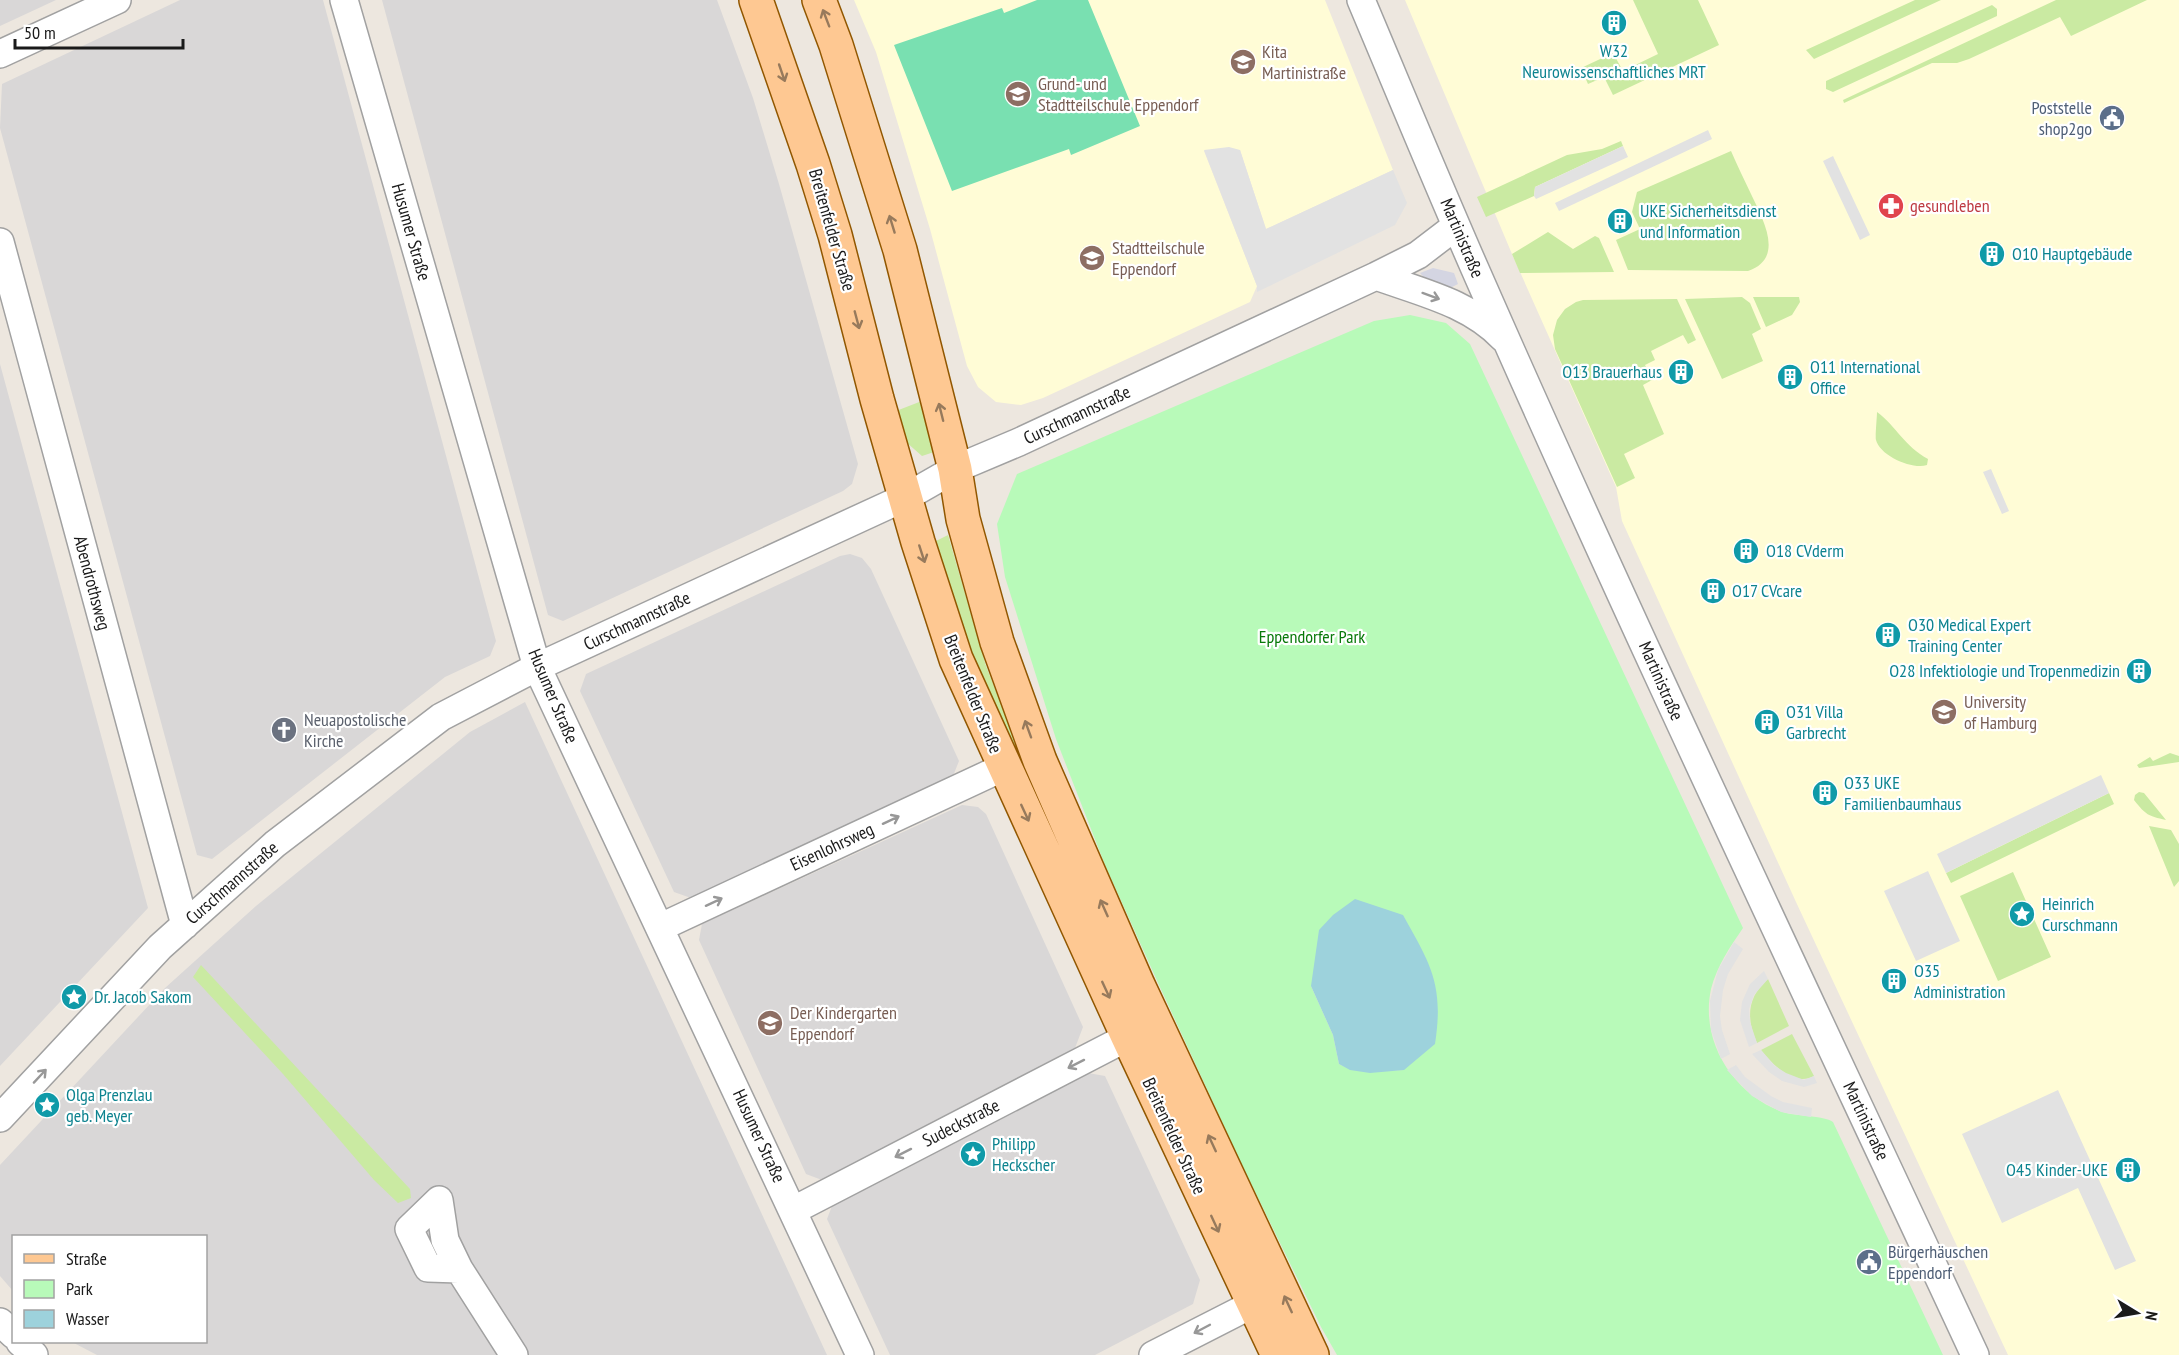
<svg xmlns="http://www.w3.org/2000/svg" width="2179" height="1355" font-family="'PT Sans Narrow',sans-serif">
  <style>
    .residential { fill: #d9d7d7 }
    .education { fill: #fffcd6 }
    .grass { fill: #caeaa2 }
    .park { fill: #b8fab9; fill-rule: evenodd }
    .pitch { fill: #79e0b1 }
    .parking { fill: #e2e2e2 }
    .plaza { fill: #d4d5e2 }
    .water { fill: #9dd2dc }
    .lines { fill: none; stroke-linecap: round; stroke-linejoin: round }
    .minor-casing { stroke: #a1a1a1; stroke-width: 30 }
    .major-casing { stroke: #915700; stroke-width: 36 }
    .minor { stroke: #fff; stroke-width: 27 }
    .major { stroke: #fec892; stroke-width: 33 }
    .oneway { stroke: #977a5c }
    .oneway2 { stroke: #989898 }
    .labels { text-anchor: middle; stroke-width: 4.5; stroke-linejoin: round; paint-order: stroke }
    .culture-label { font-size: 18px; fill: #0d838f; stroke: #fff; text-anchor: start }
    .education-label { font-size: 18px; fill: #785e54; stroke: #fff; text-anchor: start }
    .service-label { font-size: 18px; fill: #4e5e75; stroke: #fff; text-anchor: end }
    .health-label { font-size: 18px; fill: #be3a42; stroke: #fff; text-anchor: start }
    .street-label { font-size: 18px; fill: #1a1a1a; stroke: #fff }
    .park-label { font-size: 18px; fill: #087909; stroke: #fff }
    .worship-label { font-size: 18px; fill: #5b616d; stroke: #fff; text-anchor: start }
  </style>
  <rect width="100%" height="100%" fill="#ede7df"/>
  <!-- residential -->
  <path class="residential" d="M0,0H56L0,26Z
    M180,0H323L496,641L490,656L445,677L212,859L197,855L0,128L2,84Z
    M382,0H717L753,98L779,184L858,464L852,484L843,491L563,621L548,615Z
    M0,364L148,908L0,1066Z
    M850,554L862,558L871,569L959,761L953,776L691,898L674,892L580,691L586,674L840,556Z
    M525,702L827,1355H97L72,1342H206V1236H14L13,1291L0,1276V1165L165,988L256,906L470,732Z
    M962,805L978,807L986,814L1083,1027L1075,1048L822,1180L806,1174L699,940L702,924Z
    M1088,1073L1105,1076L1200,1280L1193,1304L1095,1355H890L827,1219L832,1206Z"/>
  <!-- education -->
  <path class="education" d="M854,0H1325L1393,170L1266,229L1240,150L1204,151L1257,286L1250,302L1043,398L1021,405L996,402L978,387L967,366L930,229L876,52Z
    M1405,0H2179V1355H2008L1796,902L1622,521L1616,487L1512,254Z"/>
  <!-- grass -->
  <path class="grass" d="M1633,0H1698L1719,45L1613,95L1604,77L1588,84L1581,68L1613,53L1623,71L1658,54Z
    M1915,0H1941L1814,59L1806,50Z
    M2056,0H2147L2071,36L2060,17L1969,59L1957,63H1932L1844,103L1843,100Z
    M1992,5L1997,9V16L1833,92L1826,89V81Z
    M1621,141L1623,146L1535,187L1534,196L1486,217L1477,197L1567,155L1602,149Z
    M1731,151C1737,165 1744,179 1751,194C1762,218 1786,258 1748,271L1628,270L1616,240L1640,229L1632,212L1637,192Z
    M1548,232L1573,249L1595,236L1599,238L1614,272L1520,273L1512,254Z
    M1742,297L1750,303L1761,329L1752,334L1763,361L1722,379L1685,299Z
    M1753,297H1799L1800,302L1792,315L1766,327Z
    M1677,299L1696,340L1688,344L1683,335L1651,351L1655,360L1645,365L1652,380L1643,385L1664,434L1624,454L1635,478L1617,487L1555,349L1553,335L1557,320L1565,309L1576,302L1583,300Z
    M927,399L934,452L922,456L906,442L896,411Z
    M1877,412C1897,427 1904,446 1928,459L1927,465C1913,470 1880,456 1876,440C1875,438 1877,417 1877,412Z
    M948,535L986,666L1026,767L1129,998L971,664L930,544Z
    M2170,753L2179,756V762L2139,768L2137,765L2150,757L2153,761Z
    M2139,792L2144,793L2166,820C2148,816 2146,815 2134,800L2135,795Z
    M2109,793L2114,804L1951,883L1946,873Z
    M2149,826L2171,830L2179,844V881L2174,887Z
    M2013,872L2051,957L1998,981L1960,896Z
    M201,965L410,1189L411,1198L398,1203L374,1180L283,1074L193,977Z
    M1768,979L1789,1026L1757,1043C1746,1019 1747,997 1768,979Z
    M1792,1034L1814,1076C1794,1087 1773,1065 1761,1050Z"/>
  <!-- park -->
  <path class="park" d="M1410,315L1446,323L1470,344L1743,928C1730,947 1717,966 1711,989C1700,1041 1732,1092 1780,1111C1794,1117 1824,1115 1833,1122L1943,1355H1337L1321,1327L1242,1165L1159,985L1105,865L1056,739L1005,577L997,524L1017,474L1374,321ZM1311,986L1404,1070C1381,1070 1360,1076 1339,1064L1333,1035Z"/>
  <!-- pitch -->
  <path class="pitch" d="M1037,0H1088L1140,126L1071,155L1069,149L952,191L894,45L1002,8L1004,13Z"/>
  <!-- parking -->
  <path class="parking" d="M1708,130L1712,139L1559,211L1555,203Z
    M1623,146L1628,157L1536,199L1534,196L1535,187Z
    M1229,147L1240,150L1266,229L1393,170L1407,203L1395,225L1257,292V286L1204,150Z
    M1833,156L1870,235L1860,240L1823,161Z
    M1991,469L2009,511L2002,514L1983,472Z
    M2101,775L2109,793L1946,873L1937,854Z
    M1928,871L1960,941L1916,961L1884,891Z
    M1734,942L1743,949L1728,974L1723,990L1720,1016L1722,1030L1730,1054L1721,1059L1711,1030L1710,1001L1718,970Z
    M1764,971L1768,979L1754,995L1749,1009L1750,1022L1757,1043L1749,1047L1740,1020L1742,1002L1750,984Z
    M1761,1050L1775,1066L1786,1073L1804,1080L1814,1076L1817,1083L1804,1087L1782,1081L1769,1072L1752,1054Z
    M1736,1065L1745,1077L1771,1096L1783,1102L1812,1108L1811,1117L1781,1112L1752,1096L1727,1070Z
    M2058,1090L2136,1261L2115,1270L2078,1188L2002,1223L1962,1134Z"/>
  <!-- plaza -->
  <path class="plaza" d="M1433,268L1454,273L1458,284L1446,290L1430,284L1420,273Z"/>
  <!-- water -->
  <path class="water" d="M1355,899L1403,915C1431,965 1444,985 1435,1044L1404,1070L1370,1073L1350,1070L1339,1064L1333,1035L1311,986L1319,930L1333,915Z"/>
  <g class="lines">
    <!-- minor casing -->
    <g class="minor-casing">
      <path id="minor" d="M344,0L537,667L860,1355
        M1361,0C1399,90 1436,180 1475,269C1635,634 1807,994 1975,1355
        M0,54L117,0
        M0,242L185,925
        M1376,276C1420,292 1470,303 1503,338
        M661,927L1004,767
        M0,1118L160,947L275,844L441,717L537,667L906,497L955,469L1019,442L1376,276L1418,255L1456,226
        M794,1210L1128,1037
        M459,1269L428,1268L409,1229L439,1200L445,1240L459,1269L514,1355
        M0,1322L14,1335
        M20,1342L34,1355
        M1153,1355L1253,1304"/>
    </g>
    <!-- major casing -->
    <g class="major-casing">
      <path id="major" d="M756,0L813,164L835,235L877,399L918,542L956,659L1128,1037L1278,1355
        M819,0L836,45L900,250L955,469L963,519L997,642L1040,761L1138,985L1312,1355"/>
    </g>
    <!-- minor -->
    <use href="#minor" class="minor"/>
    <!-- major -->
    <use href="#major" class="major"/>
  </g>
  <!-- one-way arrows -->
  <defs><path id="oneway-shaft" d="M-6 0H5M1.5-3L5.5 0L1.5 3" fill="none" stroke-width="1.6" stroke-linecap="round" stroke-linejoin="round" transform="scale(1.5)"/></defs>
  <g class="oneway">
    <use href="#oneway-shaft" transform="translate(826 18) rotate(-111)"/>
    <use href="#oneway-shaft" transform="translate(782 73) rotate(71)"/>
    <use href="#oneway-shaft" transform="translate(892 224) rotate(-107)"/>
    <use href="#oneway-shaft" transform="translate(857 320) rotate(75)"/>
    <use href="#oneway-shaft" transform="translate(941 412) rotate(-104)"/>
    <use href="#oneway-shaft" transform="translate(922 554) rotate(72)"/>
    <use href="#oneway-shaft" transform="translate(1028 729) rotate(-110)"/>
    <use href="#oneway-shaft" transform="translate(1025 813) rotate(65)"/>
    <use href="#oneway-shaft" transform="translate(1104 908) rotate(-114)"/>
    <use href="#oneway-shaft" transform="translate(1106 990) rotate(65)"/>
    <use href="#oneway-shaft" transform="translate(1212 1143) rotate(-115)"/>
    <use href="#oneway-shaft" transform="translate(1215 1224) rotate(65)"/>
    <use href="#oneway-shaft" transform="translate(1288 1304) rotate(-115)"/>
  </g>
  <g class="oneway2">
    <use href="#oneway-shaft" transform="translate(1431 296) rotate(20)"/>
    <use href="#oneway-shaft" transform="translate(891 820) rotate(-25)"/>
    <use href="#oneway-shaft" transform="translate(714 902) rotate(-25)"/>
    <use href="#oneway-shaft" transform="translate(1076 1064) rotate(153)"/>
    <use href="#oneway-shaft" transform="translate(40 1076) rotate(-47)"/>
    <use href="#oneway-shaft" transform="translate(903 1153) rotate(153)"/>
    <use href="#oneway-shaft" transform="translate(1202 1329) rotate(152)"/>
  </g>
  <!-- icons -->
  <defs>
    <g id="building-disc" transform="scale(1.35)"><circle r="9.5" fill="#0f9aa8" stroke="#fff"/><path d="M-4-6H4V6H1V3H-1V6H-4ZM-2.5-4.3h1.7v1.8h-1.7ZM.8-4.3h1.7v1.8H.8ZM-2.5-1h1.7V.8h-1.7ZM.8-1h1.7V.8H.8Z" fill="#fff"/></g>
    <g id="school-disc" transform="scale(1.35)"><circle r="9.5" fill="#8d6e63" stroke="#fff"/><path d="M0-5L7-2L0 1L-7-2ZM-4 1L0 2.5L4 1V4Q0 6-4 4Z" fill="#fff"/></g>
    <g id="civic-disc" transform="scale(1.35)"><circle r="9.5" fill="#5c6f8a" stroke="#fff"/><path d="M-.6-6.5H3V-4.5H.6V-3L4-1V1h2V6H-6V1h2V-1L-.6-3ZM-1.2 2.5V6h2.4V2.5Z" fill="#fff"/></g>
    <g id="pharmacy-disc" transform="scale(1.35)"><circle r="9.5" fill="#e0444e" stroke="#fff"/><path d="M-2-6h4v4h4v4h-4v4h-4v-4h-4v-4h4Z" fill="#fff"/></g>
    <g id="university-disc" transform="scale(1.35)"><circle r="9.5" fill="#8d6e63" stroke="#fff"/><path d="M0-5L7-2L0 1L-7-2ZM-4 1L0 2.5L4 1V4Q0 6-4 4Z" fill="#fff"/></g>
    <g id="church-disc" transform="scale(1.35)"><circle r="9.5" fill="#6b7280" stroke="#fff"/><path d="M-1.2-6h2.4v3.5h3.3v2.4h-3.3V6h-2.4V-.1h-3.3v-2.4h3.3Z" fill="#fff"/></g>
    <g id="sight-disc" transform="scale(1.35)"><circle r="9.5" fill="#0f9aa8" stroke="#fff"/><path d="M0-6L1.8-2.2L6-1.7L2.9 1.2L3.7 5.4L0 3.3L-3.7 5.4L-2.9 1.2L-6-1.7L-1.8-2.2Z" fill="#fff"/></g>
  </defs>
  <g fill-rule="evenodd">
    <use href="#building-disc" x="1614" y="23"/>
    <use href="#school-disc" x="1243" y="62"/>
    <use href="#school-disc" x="1018" y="94"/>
    <use href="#civic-disc" x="2112" y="118"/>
    <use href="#pharmacy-disc" x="1891" y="206"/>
    <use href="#building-disc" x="1620" y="221"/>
    <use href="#building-disc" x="1992" y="254"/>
    <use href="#school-disc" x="1092" y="258"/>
    <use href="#building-disc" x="1681" y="372"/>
    <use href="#building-disc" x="1790" y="377"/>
    <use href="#building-disc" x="1746" y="551"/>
    <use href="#building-disc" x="1713" y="591"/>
    <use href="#building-disc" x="1888" y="635"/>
    <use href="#building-disc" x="2139" y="671"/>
    <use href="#university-disc" x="1944" y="712"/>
    <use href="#building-disc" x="1767" y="722"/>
    <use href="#church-disc" x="284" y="730"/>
    <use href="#building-disc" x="1825" y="793"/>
    <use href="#sight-disc" x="2022" y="914"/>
    <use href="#building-disc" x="1894" y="981"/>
    <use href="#sight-disc" x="74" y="997"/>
    <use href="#school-disc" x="770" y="1023"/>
    <use href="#sight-disc" x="47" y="1105"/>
    <use href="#sight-disc" x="973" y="1154"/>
    <use href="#building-disc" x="2128" y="1170"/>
    <use href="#civic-disc" x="1869" y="1262"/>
  </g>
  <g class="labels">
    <!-- culture labels -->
    <g class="culture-label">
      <text x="1614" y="57" text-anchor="middle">W32<tspan x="1614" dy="21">Neurowissenschaftliches MRT</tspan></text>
      <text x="1640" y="217">UKE Sicherheitsdienst<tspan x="1640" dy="21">und Information</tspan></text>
      <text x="2012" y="260">O10 Hauptgebäude</text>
      <text x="1810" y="373">O11 International<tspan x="1810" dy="21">Office</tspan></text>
      <text x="1662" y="378" text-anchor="end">O13 Brauerhaus</text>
      <text x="1766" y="557">O18 CVderm</text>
      <text x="1732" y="597">O17 CVcare</text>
      <text x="1908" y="631">O30 Medical Expert<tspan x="1908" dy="21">Training Center</tspan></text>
      <text x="2120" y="677" text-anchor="end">O28 Infektiologie und Tropenmedizin</text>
      <text x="1786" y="718">O31 Villa<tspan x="1786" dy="21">Garbrecht</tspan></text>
      <text x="1844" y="789">O33 UKE<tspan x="1844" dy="21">Familienbaumhaus</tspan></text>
      <text x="2042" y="910">Heinrich<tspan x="2042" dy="21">Curschmann</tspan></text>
      <text x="1914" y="977">O35<tspan x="1914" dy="21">Administration</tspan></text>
      <text x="94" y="1003">Dr. Jacob Sakom</text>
      <text x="66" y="1101">Olga Prenzlau<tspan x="66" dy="21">geb. Meyer</tspan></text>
      <text x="992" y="1150">Philipp<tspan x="992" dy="21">Heckscher</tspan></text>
      <text x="2108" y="1176" text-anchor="end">O45 Kinder-UKE</text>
    </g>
    <!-- education labels -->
    <g class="education-label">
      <text x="1262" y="58">Kita<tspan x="1262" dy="21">Martinistraße</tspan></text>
      <text x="1038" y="90">Grund- und<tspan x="1038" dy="21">Stadtteilschule Eppendorf</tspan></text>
      <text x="1112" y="254">Stadtteilschule<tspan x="1112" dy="21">Eppendorf</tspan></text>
      <text x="1964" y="708">University<tspan x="1964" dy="21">of Hamburg</tspan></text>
      <text x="790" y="1019">Der Kindergarten<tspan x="790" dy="21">Eppendorf</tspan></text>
    </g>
    <!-- service labels -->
    <g class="service-label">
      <text x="2092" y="114">Poststelle<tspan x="2092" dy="21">shop2go</tspan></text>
      <text x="1888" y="1258" text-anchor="start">Bürgerhäuschen<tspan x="1888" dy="21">Eppendorf</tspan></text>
    </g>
    <!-- health labels -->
    <g class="health-label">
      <text x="1910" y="212">gesundleben</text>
    </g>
    <!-- street labels -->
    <g class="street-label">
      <text transform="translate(832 230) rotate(74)" y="6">Breitenfelder Straße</text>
      <text transform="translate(411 232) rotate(74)" y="6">Husumer Straße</text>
      <text transform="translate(1462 238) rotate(67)" y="6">Martinistraße</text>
      <text transform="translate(1077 415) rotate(-25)" y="6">Curschmannstraße</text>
      <text transform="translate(92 583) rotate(75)" y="6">Abendrothsweg</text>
      <text transform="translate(637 621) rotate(-25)" y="6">Curschmannstraße</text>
      <text transform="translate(1661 681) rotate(66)" y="6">Martinistraße</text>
      <text transform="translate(973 694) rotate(68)" y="6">Breitenfelder Straße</text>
      <text transform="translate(553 696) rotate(67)" y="6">Husumer Straße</text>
      <text transform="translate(832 847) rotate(-25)" y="6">Eisenlohrsweg</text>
      <text transform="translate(232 883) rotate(-41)" y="6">Curschmannstraße</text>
      <text transform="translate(1866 1121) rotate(65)" y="6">Martinistraße</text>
      <text transform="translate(961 1123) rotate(-27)" y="6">Sudeckstraße</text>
      <text transform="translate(759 1136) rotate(65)" y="6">Husumer Straße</text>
      <text transform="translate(1174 1136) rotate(65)" y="6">Breitenfelder Straße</text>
    </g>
    <!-- park labels -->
    <g class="park-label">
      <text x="1312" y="643">Eppendorfer Park</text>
    </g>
    <!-- worship labels -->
    <g class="worship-label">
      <text x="304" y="726">Neuapostolische<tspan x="304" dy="21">Kirche</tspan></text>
    </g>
  </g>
  <!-- legend -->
  <rect x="12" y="1235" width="195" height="108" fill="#ffffff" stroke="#a3a3a3" stroke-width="1.5"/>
  <rect x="24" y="1254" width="30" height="9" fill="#fec892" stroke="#a3a3a3" stroke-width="1.5"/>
  <text x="66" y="1265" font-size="18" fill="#1a1a1a">Straße</text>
  <rect x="24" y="1280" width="30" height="18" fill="#b8fab9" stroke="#a3a3a3" stroke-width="1.5"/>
  <text x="66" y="1295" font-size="18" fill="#1a1a1a">Park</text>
  <rect x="24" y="1310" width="30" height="18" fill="#9dd2dc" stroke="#a3a3a3" stroke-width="1.5"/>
  <text x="66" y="1325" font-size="18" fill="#1a1a1a">Wasser</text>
  <!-- north arrow -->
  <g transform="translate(2137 1313) rotate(101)" stroke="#ffffff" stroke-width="4.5" paint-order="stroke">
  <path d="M0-4.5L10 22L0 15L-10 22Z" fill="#1a1a1a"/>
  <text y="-9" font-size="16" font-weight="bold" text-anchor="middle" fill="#1a1a1a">N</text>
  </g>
  <!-- scale -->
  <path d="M15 39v9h168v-9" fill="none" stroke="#1a1a1a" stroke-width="3"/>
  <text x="24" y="39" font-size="18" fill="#1a1a1a" stroke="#ffffff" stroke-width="4.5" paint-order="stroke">50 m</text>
</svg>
